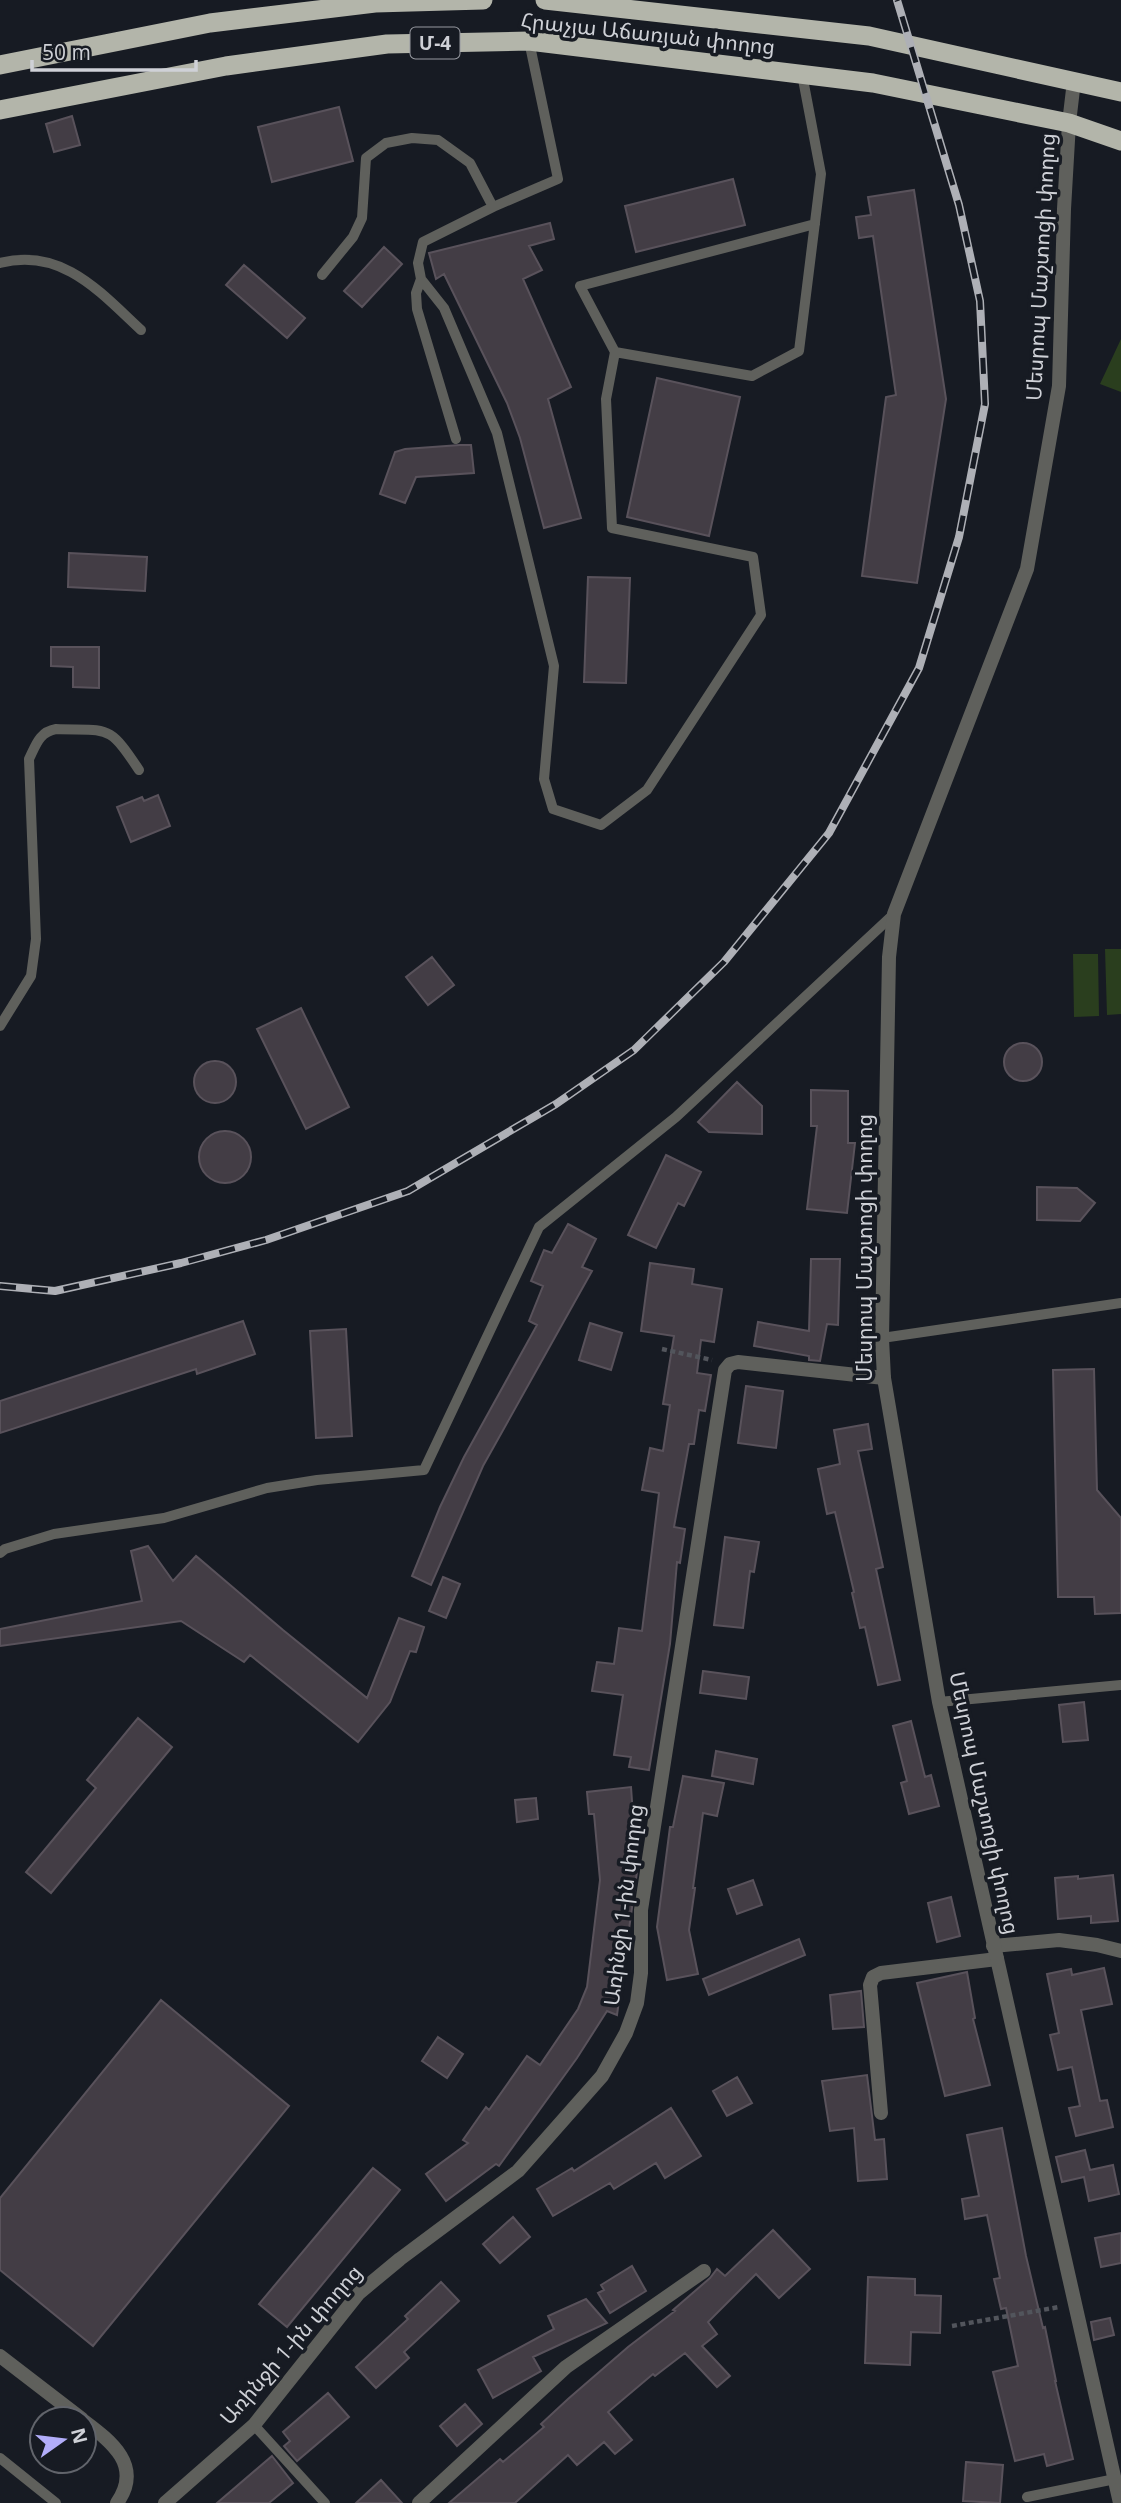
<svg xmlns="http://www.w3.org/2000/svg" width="1121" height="2503" font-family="'Open Sans','Noto Sans Armenian',sans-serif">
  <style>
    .green { fill: #2a3e1e }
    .building { fill: #433d45; stroke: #59525b; stroke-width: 2 }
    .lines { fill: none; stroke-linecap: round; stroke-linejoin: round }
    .path { stroke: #52555c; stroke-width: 4.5; stroke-dasharray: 5 3.5; stroke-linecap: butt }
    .service { stroke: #5f605c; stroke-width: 10 }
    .minor { stroke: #5f605c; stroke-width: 14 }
    .tertiary { stroke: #5f605c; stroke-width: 14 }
    .trunk { stroke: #b3b5aa; stroke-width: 19 }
    .rail-casing { stroke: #aeb0b6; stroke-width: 8 }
    .rail { stroke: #171b23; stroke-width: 5; stroke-dasharray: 16; stroke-linecap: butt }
    .labels { text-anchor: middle; stroke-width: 7; stroke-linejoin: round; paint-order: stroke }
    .shield { fill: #171b23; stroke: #989aa1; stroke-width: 2 }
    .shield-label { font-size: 19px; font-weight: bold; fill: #cfd1d7 }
    .street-label { font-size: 21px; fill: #cfd1d7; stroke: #171b23 }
  </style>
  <rect width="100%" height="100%" fill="#171b23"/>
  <!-- green -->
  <path class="green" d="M1121,339V392L1100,384Z
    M1105,949H1121V1014L1107,1015Z
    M1073,954H1098L1099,1016L1074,1017Z"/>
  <!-- building -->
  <path class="building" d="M339,107L353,161L272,182L258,127Z
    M72,116L80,145L54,152L46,124Z
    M733,179L745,225L636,252L625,206Z
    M914,190L946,399L917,583L862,576L886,397L896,395L873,236L859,238L856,217L871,215L868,197Z
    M550,223L554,239L529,246L542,270L523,279L571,387L548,399L581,518L544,528L520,438L507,403L444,274L436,279L429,253Z
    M384,247L402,264L362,307L344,291Z
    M244,265L305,318L287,338L226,285Z
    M657,378L740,397L709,536L627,517Z
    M460,445H471L474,473L416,477L405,503L380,494L395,452L405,449Z
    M69,553L147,557L145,591L68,587Z
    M588,577L630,578L626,683L584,682Z
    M51,647H99V688L73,687V667L51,666Z
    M158,795L170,826L131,842L117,807L142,797L144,801Z
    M432,957L454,985L428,1005L406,977Z
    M301,1008L349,1107L306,1129L257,1029Z
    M1004 1062a19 19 0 1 1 38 0a19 19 0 1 1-38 0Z
    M194 1082a21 21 0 1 1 42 0a21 21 0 1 1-42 0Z
    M737,1082L762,1106V1134L709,1132L698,1122Z
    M811,1090L848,1091V1143H855L847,1213L807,1209L817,1126H811Z
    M199 1157a26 26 0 1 1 52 0a26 26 0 1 1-52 0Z
    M666,1155L701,1172L684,1206L678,1203L656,1248L628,1235Z
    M1037,1187L1077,1188L1095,1203L1080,1221L1037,1220Z
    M568,1224L596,1239L582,1267L592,1271L483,1466L431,1585L412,1576L440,1507L464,1457L537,1325L529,1321L543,1286L531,1281L544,1250L552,1253Z
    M811,1259H840L838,1325L827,1324L820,1361L809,1360V1356L754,1346L758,1322L809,1331Z
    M650,1263L694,1269L692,1284L722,1289L714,1342L701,1340L697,1373L711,1375L705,1411L699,1410L694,1444H689L674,1527L685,1529L680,1563L677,1562L670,1644L649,1770L629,1767L631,1757L614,1755L623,1695L592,1691L597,1662L614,1664L619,1628L642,1631L659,1493L642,1490L650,1448L663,1451L670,1405L663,1404L674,1336L641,1331Z
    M243,1321L255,1354L197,1374L196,1369L0,1433V1401Z
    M590,1323L622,1333L611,1370L579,1360Z
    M346,1329L352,1436L316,1438L310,1331Z
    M1094,1369L1097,1490L1121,1518V1613L1095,1614L1094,1597H1058L1053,1370Z
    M746,1386L783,1391L776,1448L738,1443Z
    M868,1424L872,1449L858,1451L883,1567L876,1569L900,1680L878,1685L865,1627L860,1628L852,1593L854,1592L835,1512L827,1514L818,1469L840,1464L834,1430Z
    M725,1537L759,1542L754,1572L750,1571L743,1628L714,1625Z
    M148,1546L173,1581L196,1556L283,1630L367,1698L399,1618L424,1627L416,1652L410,1651L390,1702L358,1742L250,1655L244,1662L181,1621L0,1646V1629L142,1601L131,1551Z
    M443,1577L460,1584L446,1618L429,1611Z
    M703,1671L749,1677L746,1699L700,1693Z
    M1084,1702L1088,1740L1063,1742L1059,1705Z
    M138,1718L172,1747L51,1893L26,1872L96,1788L87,1780Z
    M911,1721L925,1777L931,1775L939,1806L909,1814L901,1783L907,1781L893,1726Z
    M716,1751L757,1759L753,1784L712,1776Z
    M683,1776L724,1783L717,1816L703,1813L693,1888H695L689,1930L698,1974L667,1980L657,1927L670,1827H673Z
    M631,1787L637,1872L617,2015L607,2011L577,2058L499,2166L496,2164L446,2201L426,2174L468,2143L463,2140L486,2107L489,2110L527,2056L540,2065L578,2009L587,1987L600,1880L594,1814H589L587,1792Z
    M536,1798L538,1819L517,1822L515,1800Z
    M1113,1875L1118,1921L1091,1923V1916L1058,1919L1055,1878L1078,1876V1879Z
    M753,1880L762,1905L737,1914L728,1889Z
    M951,1897L960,1936L937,1942L928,1903Z
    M799,1939L805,1955L709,1995L703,1979Z
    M1104,1968L1112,2004L1081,2010L1100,2101L1107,2100L1113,2127L1076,2136L1069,2108L1080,2106L1072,2067L1058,2070L1050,2035L1059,2033L1047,1974L1071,1969L1072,1975Z
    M967,1972L975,2018L973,2019L990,2085L945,2096L917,1983Z
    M861,1991L864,2027L833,2029L830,1995Z
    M161,2000L289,2106L93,2346L0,2270V2198Z
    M438,2037L463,2054L447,2078L422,2061Z
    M867,2075L875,2140L884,2139L887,2179L858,2181L854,2128L830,2131L822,2081Z
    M737,2077L752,2103L727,2116L713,2091Z
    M671,2108L701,2156L665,2178L656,2163L614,2189L610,2183L553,2216L537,2189L572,2168L574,2171Z
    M1002,2128L1026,2256L1043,2328L1045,2327L1056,2381H1055L1073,2459L1047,2466L1044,2454L1015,2461L993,2372L1018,2366L1006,2308L1001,2309L994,2279L1000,2278L987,2215L965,2219L962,2199L979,2196L967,2135Z
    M1085,2150L1090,2170L1113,2165L1119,2194L1089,2201L1084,2177L1062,2182L1056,2157Z
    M373,2168L400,2190L287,2327L259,2304Z
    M513,2217L530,2237L500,2263L483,2244Z
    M773,2230L810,2269L779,2298L756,2274L708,2322L717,2334L702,2346L730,2376L717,2387L685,2353L655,2376L653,2374L608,2412L632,2440L615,2454L604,2442L577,2465L568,2455L515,2503H449L500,2459L503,2462L544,2427L541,2424L568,2399L628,2347L675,2311L673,2310L710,2278L717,2269L725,2276Z
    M1121,2233V2263L1101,2267L1095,2238Z
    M632,2266L646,2291L610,2313L598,2293L604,2290L601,2285Z
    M868,2277L915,2279V2295L941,2296L940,2333L911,2332L910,2365L865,2363Z
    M441,2282L459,2301L404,2352L409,2358L376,2388L356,2367L408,2319L405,2316Z
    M586,2299L607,2323L533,2357L541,2371L493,2398L478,2370L554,2329L548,2316Z
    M1110,2318L1114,2335L1094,2340L1091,2322Z
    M328,2393L349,2417L297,2461L284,2446L290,2441L283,2432Z
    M465,2404L482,2424L457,2446L440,2426Z
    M272,2456L293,2483L269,2503H217Z
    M966,2462L1003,2465L1000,2503L963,2501Z
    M381,2480L402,2503H356Z"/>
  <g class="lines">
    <!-- path -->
    <path class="path" d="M662,1349L712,1360
      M952,2326L1059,2307"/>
    <!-- service -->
    <path class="service" d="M529,41L558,179L493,207L423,242L418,263L421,279L444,308L497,433L554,666L544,779L553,809L601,825L647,790L761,615L753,557L612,528L606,399L615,352L752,376L799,351L821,174L802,74
      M0,263C62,247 100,292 141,330
      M322,275L353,237L362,218L366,158L386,143L412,138L438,140L470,163L493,207
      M421,279L416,293L417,309L456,439
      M615,352L580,286L815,224
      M0,1026L31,976L36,939L29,759C36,745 39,732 56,729C109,731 108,723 139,770
      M882,1338L1121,1303
      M0,1553L5,1549L54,1534L164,1518L267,1488L317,1480L424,1470L539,1227L676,1117L894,914
      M939,1702L1121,1685
      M254,2425L325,2503
      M0,2458L56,2503
      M1027,2497L1115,2479"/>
    <!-- minor -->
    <path class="minor" d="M993,1946L1059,1940L1097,1945L1121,1951
      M881,2113L870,1985L873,1977L881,1973L997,1959
      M165,2503L254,2425L359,2293L400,2259L518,2171L602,2076L626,2033L637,2003L641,1973V1910L725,1370L730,1364L738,1362L884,1378
      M419,2503L566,2367L704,2271"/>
    <!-- tertiary -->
    <path class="tertiary" d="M1074,81L1069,123L1064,209L1059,386L1027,569L894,914L889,957L882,1338L884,1378L939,1702L1120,2503
      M0,2356L82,2419
      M84,2421C112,2442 143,2466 117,2503"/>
    <!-- trunk -->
    <path class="trunk" d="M545,0L869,36L1121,92
      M0,65L210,23L375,3L483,0
      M0,110L226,66L387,44L529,41L873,83L1069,123L1121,141"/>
    <!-- rail casing -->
    <g class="rail-casing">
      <path id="rail" d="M0,1286L55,1291L181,1263L266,1240L408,1191L556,1104L634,1050L724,962L829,833L919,668L959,537L985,404L980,301L959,205L897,0"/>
    </g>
    <!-- rail -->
    <use href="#rail" class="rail"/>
  </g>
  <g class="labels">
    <!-- shield labels -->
    <rect class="shield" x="410.5" y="27.5" width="49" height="31" rx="5"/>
    <g class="shield-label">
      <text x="435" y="50">Մ-4</text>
    </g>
    <!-- street labels -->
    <g class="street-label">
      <text transform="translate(648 34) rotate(6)" y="7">Հրաչյա Աճառյան փողոց</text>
      <text transform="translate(1041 267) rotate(-87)" y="7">Մեսրոպ Մաշտոցի փողոց</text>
      <text transform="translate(865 1248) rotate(-90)" y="7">Մեսրոպ Մաշտոցի փողոց</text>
      <text transform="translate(984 1803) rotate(78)" y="7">Մեսրոպ Մաշտոցի փողոց</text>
      <text transform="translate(624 1905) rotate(-83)" y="7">Առինջի 1-ին փողոց</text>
      <text transform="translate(291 2345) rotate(-49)" y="7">Առինջի 1-ին փողոց</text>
    </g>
  </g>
  <!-- north arrow -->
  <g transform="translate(63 2440) rotate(76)"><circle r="33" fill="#171b23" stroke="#61646b" stroke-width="2"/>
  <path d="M0-5L12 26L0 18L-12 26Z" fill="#b2adf9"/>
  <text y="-10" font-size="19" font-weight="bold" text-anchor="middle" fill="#cfd1d7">N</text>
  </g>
  <!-- scale -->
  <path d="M32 60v10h164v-10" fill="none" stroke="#cfd1d7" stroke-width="3.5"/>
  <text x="42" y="60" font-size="21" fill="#cfd1d7" stroke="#171b23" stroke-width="5" paint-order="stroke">50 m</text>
</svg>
